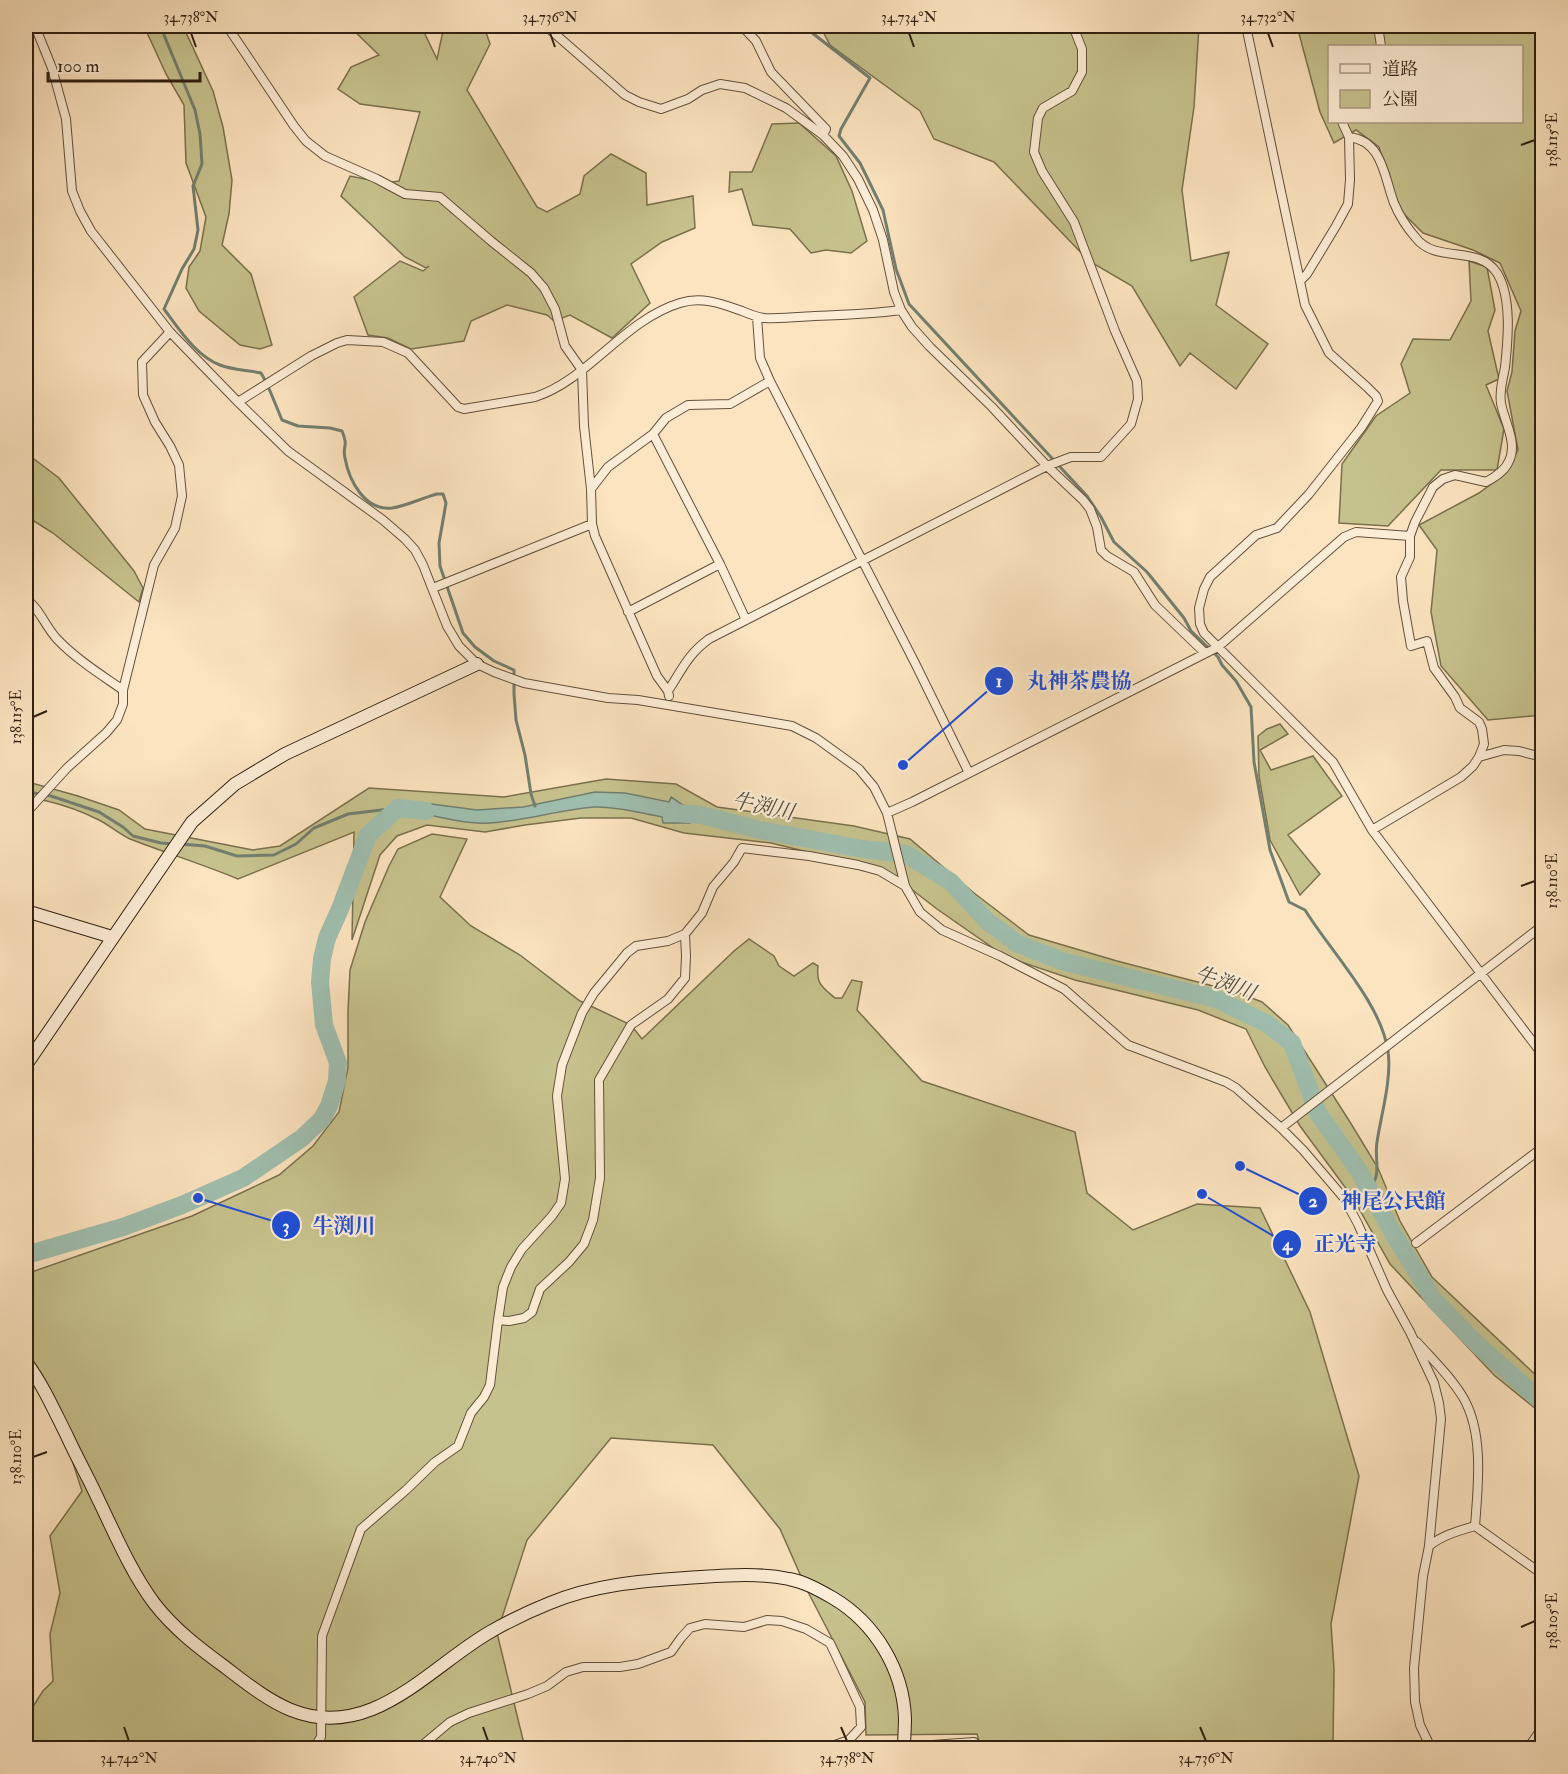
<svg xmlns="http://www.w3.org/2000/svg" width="1568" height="1774" font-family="'IM FELL Double Pica','Noto Serif JP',serif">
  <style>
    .green { fill: #c6c28d; stroke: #7a704e; stroke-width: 1.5; fill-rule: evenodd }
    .water { fill: #9fbfb0; stroke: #727f70; stroke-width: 1.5 }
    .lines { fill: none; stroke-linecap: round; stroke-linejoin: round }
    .stream { stroke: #727f70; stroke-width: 3 }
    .river { stroke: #9fbfb0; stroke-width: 18 }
    .street-casing { stroke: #62503c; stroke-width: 10 }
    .secondary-casing { stroke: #2f1f10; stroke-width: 14 }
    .street { stroke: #fdedd6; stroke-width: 8 }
    .secondary { stroke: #fdedd6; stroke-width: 12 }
    .ticks { fill: none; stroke: #2f1f10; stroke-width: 2 }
    .labels { text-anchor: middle; stroke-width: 4.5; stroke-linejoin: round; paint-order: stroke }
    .water-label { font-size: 21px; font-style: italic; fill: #514f40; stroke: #fdedd6 }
    .leader { fill: none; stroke: #1d4ed8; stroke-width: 2 }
    .callout-dot { fill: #1d4ed8; stroke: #fdedd6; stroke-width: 2 }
    .mark-label { font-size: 18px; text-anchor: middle; font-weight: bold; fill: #fff }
    .callout-label { font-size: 21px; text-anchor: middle; font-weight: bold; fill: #1d4ed8; stroke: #fdedd6; stroke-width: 4.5; stroke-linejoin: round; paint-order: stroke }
    .neatline { fill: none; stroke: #2f1f10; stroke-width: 2 }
    .ticks-label { font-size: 15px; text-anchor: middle; fill: #2f1f10 }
  </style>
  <rect width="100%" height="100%" fill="#fce4c0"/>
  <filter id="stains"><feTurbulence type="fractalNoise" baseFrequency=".00333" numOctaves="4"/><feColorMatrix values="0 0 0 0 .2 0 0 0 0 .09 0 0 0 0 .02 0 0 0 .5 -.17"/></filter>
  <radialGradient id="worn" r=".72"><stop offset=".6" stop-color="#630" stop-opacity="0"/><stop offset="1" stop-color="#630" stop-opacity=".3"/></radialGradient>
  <!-- green -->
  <path class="green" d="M144,26H183L213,91L223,127L232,180L229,214L222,245L251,274L272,345L260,349L240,345L199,311L186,288L189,267L200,251L206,217L186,163L184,105L166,74Z
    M349,26H421L437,59L444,26H484L490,44L467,90L537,207L547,212L580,194L584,176L611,154L646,173L647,205L693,196L695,228L662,242L631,264L650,303L612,338L570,315L554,321L547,315L507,305L471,321L464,341L411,349L388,338L368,335L354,297L400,261L423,271L429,266L426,268L405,257L341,196L350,176L385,183L399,181L420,112L360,104L338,89L351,67L379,55Z
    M820,26H1199L1194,107L1182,190L1191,261L1229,252L1216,305L1268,344L1236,389L1190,353L1180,366L1132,286L1089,261L994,162L934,139L920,111L830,45Z
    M1297,26H1542V715L1488,720L1441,666L1431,612L1437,550L1419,525L1479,493L1507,472L1518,450L1507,391L1512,372L1515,331L1521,311L1500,263L1473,250L1423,233L1403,213L1395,198L1379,147L1356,130L1334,143L1320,112ZM1330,46H1522V122H1330Z
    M799,123L836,156L852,191L867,241L851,253L826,250L811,253L790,229L753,225L742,189L729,192L730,172H752L772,124Z
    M1469,261L1487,267L1495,310L1488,331L1499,379L1486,385L1504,429L1497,470H1441L1388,526L1339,523L1342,464L1376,416L1410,393L1401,364L1413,339L1450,340L1471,301Z
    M26,453L59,478L134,571L143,588L139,602L53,533L26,516Z
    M1280,724L1288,734L1260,750L1271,770L1313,756L1342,796L1288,835L1320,874L1300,895L1270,840L1259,776L1258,736L1267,729Z
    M606,779L676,784L717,807L854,826L910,839L974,893L1029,935L1117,961L1236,992L1262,1002L1288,1025L1350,1122L1378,1168L1400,1221L1432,1277L1542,1381V1414L1494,1375L1390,1264L1353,1198L1300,1126L1265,1067L1246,1029L1198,1010L1075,980L1006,957L937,909L889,872L771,843L684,833L631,818H581L525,825L485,832L427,825L397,836L380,855L352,940L354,832L238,879C202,864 166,853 130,839C119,834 109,825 99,820C83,812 64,805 47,801C39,799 31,801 26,806V791L32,783L78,796L119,810L145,829L253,850L280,846L369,788L504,797Z
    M432,834L467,839L440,897L471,926L520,955L580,1001L631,1025L642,1039L734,951L749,939L774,956L779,966L794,976L813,963L818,966C816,984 822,987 835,998H842L852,980L862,982L857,1010L922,1081L1075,1132L1087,1193L1133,1230L1197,1204L1260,1208L1310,1312L1359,1476L1331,1624L1334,1669L1333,1748H981L977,1734L866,1735L865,1702L807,1590L780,1529L713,1445L611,1438L527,1540L497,1633L525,1748H26V1717L43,1691L53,1681L50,1634L60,1593L50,1536L82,1491L54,1404L33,1373L26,1334V1274L192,1216L279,1175L313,1146L339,1112L348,1068V1012L350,970L365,922L389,866L398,849Z"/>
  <!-- water -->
  <path class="water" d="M595,792L625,793L669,802L671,797C681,803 690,812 701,815L691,819L690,823H663L662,817C640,813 616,806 594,807C558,810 524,821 489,823C463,825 424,813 398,808L424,803L477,810L523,807Z"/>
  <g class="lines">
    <!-- stream -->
    <path class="stream" d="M160,26L163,28L164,35L195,110L200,134L202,164L193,186L198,230L194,249L182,269L164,309C179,329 196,356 220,365C232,370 248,370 261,373C270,388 275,404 282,420L298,426L330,428L342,431C349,447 342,446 345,458C349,481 365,511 392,508C406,506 422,498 437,494H443L446,503L439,543L440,566L463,633L475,647L494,661L514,670V694L516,720L525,755L531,794L535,806
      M809,26L811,32L870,78L841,129L839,136L860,163L883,210L896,269L909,304L1087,496L1101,517L1114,542L1147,572L1184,618L1191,631L1218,657L1222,665L1236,681L1251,707L1254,762L1270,850L1289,902L1305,910C1331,952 1381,1003 1388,1051C1392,1079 1381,1115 1377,1142C1374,1159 1383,1177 1368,1189
      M26,797L34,793L51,796L99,812L123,827L133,836L161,843L174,844
      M180,844L205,846L237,856L274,855L296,844L314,828L348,814L398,808"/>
    <!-- river -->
    <path class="river" d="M676,813L701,815L760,830L863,849L906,854L951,882L987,921L1018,944L1065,962L1216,999L1266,1023L1292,1043L1318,1113L1359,1171L1394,1235L1434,1300L1480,1347L1542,1402
      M26,1255L123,1227L182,1205L243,1178L302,1138L322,1119L329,1106L337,1081L338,1063L324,1025L320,982L322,959L327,938L340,909L368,835L398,808L426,811"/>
    <!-- street casing -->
    <g class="street-casing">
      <path id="street" d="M35,26L52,68L66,119L72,191L80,211L91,231L170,332L238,402L288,451L383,520L405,539L415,550L423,565L447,626L459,646L477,664L494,672L524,683L608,698L638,700L763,721L792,726L816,738L859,769L874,787L887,813L905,886L920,912L942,930L1000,956L1064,989L1128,1045L1226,1082L1236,1088L1281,1128L1303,1150L1344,1198L1358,1224L1387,1290L1410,1332L1434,1383L1439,1403L1441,1419L1429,1546L1423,1576L1414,1668L1415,1702L1420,1725L1431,1748
        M227,26L294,126L306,141L325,156L377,179L405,194L440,197L491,241L531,273L544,288L555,309L565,346L582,370L584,426L591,489L592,524L595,536L657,676L668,691L669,696
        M546,26L625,95L639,102L661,109L688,99L702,90L720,84L745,88L786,108L823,135L843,156L858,179L873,210L883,240L894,292L901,310L912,327L930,347L992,407L1047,466L1083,500L1090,509L1097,527L1101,550L1107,556L1134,572L1155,605L1205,653
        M742,26L756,41L771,72L826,129L823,135
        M1246,26L1305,305L1329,353L1367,387L1376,396L1378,401L1361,428L1309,494L1277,528L1256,535L1210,577L1204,589L1199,608L1200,624L1204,633L1333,762L1372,830L1542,1054
        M1378,26L1381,46
        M1349,137C1383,141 1384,177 1394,203C1399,215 1408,229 1416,238C1436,264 1478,244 1497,273C1512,297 1508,340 1505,367C1503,379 1499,391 1501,403C1504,421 1518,443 1509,461C1505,471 1495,477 1486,482L1455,475L1443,479L1433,487L1415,522L1410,536V557L1401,577L1403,601L1411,646L1427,641L1434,668L1455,697L1460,708L1479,722L1482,729L1484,744L1479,757L1473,766L1461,777L1372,830
        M1300,281L1307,274L1336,226L1348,204L1350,180L1349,137L1342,122
        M757,317L760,358L770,381L915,663L969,773
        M238,402L311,356L337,343L347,340L383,342L408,353L458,407L464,409L535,397C588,380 624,320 680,303C702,296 722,304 742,311C749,314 757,317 764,318C781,319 798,317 814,316C843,315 872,314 901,310
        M653,434L720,564L746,620
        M591,489L608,467L653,434L666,418L688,405L730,404L770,381
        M433,588L592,524
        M26,599C40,609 45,626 57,639C76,659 100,674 123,690
        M628,612L720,564
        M668,691C682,670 687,655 709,639L1047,466L1071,457H1101L1131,424L1138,399L1137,381L1115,331L1074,222L1042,171L1034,152L1038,118L1043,108L1072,91L1082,72V49L1073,26
        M1479,757L1504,750L1519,751L1542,757
        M26,813L67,768L106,733L117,720L123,704V690L154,565L175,528L182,496L179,465L170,446L155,422L143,395L142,362L170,332
        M887,813L912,802L1218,647L1344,537L1356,532L1410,536
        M1281,1128L1542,926
        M1416,1243L1542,1148
        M498,1320L503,1287L511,1267L522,1249L552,1216L561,1203L565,1179L557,1096L562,1065L582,1013L594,993L627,953L636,946L668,941L685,934
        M1417,1342C1433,1360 1452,1378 1464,1399C1484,1435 1478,1486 1475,1526
        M1475,1526L1542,1574
        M1429,1546C1443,1535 1458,1531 1475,1526
        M849,1740L854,1748
        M904,1747L974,1742L976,1748
        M314,1748L321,1737L322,1636L361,1529L406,1490L435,1462L458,1446L471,1413L484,1397L490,1385L498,1320L509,1321L524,1318L532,1312L540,1289L569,1262L584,1244L593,1220L600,1178L599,1080L631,1025L668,999L685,978L686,956L685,934L702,913L713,887L734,862L742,848L809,856L858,865L880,871L905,886
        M419,1748L450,1722L469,1713L528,1694L547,1686L566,1672L583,1667H620L638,1664L671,1652L681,1638L690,1628L705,1624L744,1627L767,1620L782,1621L806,1629L830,1643L860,1707L861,1727L849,1740L826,1748
        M1528,1748L1542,1728"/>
    </g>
    <!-- secondary casing -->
    <g class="secondary-casing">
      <path id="secondary" d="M26,911L112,937
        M26,1065L192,822L235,784L285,754L477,664
        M26,1362C43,1385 54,1410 67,1436C77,1458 89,1479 99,1501C116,1536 131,1572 154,1603C174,1629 199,1648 225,1667C246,1683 267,1700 291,1710C371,1742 428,1668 490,1632C509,1621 530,1611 550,1603C593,1585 640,1581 686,1578C720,1576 756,1572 789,1579C805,1582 819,1590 833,1598C875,1623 903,1669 905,1718C905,1728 904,1739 904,1748"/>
    </g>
    <!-- street -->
    <use href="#street" class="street"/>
    <!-- secondary -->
    <use href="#secondary" class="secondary"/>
  </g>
  <!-- ticks -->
  <path class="ticks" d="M191,33L196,47M550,33L555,47M909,33L914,47M1268,33L1273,47M1521,145L1535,140M33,717L47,711M1521,886L1535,881M33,1457L47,1452M1521,1627L1535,1621M124,1727L129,1741M483,1727L488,1741M841,1727L847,1741M1200,1727L1206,1741"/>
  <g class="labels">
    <!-- water labels -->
    <g class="water-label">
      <text transform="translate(763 806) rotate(12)" y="7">牛渕川</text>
      <text transform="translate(1225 983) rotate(20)" y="7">牛渕川</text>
    </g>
  </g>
  <!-- callouts -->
  <path class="leader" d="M903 765L999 681M1240 1166L1313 1201M198 1198L286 1225M1202 1194L1287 1244"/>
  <g class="callout-dot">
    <circle cx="903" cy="765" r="6"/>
    <circle cx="1240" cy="1166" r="6"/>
    <circle cx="198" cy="1198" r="6"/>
    <circle cx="1202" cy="1194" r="6"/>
    <circle cx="999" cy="681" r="15"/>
    <circle cx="1313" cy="1201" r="15"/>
    <circle cx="286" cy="1225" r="15"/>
    <circle cx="1287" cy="1244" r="15"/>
  </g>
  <g class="mark-label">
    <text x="999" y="687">1</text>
    <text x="1313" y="1207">2</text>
    <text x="286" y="1232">3</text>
    <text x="1287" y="1250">4</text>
  </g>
  <g class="callout-label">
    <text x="1079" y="688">丸神茶農協</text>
    <text x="1393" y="1208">神尾公民館</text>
    <text x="344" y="1233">牛渕川</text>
    <text x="1345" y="1251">正光寺</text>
  </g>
  <!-- margin -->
  <rect width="1568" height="1774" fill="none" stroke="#fce4c0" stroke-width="66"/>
  <!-- legend -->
  <rect x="1328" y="45" width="195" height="78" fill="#fdedd6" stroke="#ab9b87" stroke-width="1.5"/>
  <rect x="1340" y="64" width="30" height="9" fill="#fdedd6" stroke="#ab9b87" stroke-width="1.5"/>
  <text x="1382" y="75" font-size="18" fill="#2f1f10">道路</text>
  <rect x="1340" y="90" width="30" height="18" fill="#c6c28d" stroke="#ab9b87" stroke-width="1.5"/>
  <text x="1382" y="105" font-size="18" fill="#2f1f10">公園</text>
  <!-- scale -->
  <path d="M48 72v9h152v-9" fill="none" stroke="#2f1f10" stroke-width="3"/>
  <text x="57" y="72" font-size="18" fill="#2f1f10" stroke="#fdedd6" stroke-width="4.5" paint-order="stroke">100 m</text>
  <rect x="33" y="33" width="1502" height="1708" class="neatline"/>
  <g class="ticks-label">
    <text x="191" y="22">34.738°N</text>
    <text x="550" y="22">34.736°N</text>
    <text x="909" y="22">34.734°N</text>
    <text x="1268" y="22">34.732°N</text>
    <text transform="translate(1552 140) rotate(-90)" y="5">138.115°E</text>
    <text transform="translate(16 717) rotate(-90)" y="5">138.115°E</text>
    <text transform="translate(1552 881) rotate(-90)" y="5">138.110°E</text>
    <text transform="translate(16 1457) rotate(-90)" y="5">138.110°E</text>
    <text transform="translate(1552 1621) rotate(-90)" y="5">138.105°E</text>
    <text x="129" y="1763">34.742°N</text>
    <text x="488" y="1763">34.740°N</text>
    <text x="847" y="1763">34.738°N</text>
    <text x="1206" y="1763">34.736°N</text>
  </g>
  <rect width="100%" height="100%" filter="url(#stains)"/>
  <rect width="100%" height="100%" fill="url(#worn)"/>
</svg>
